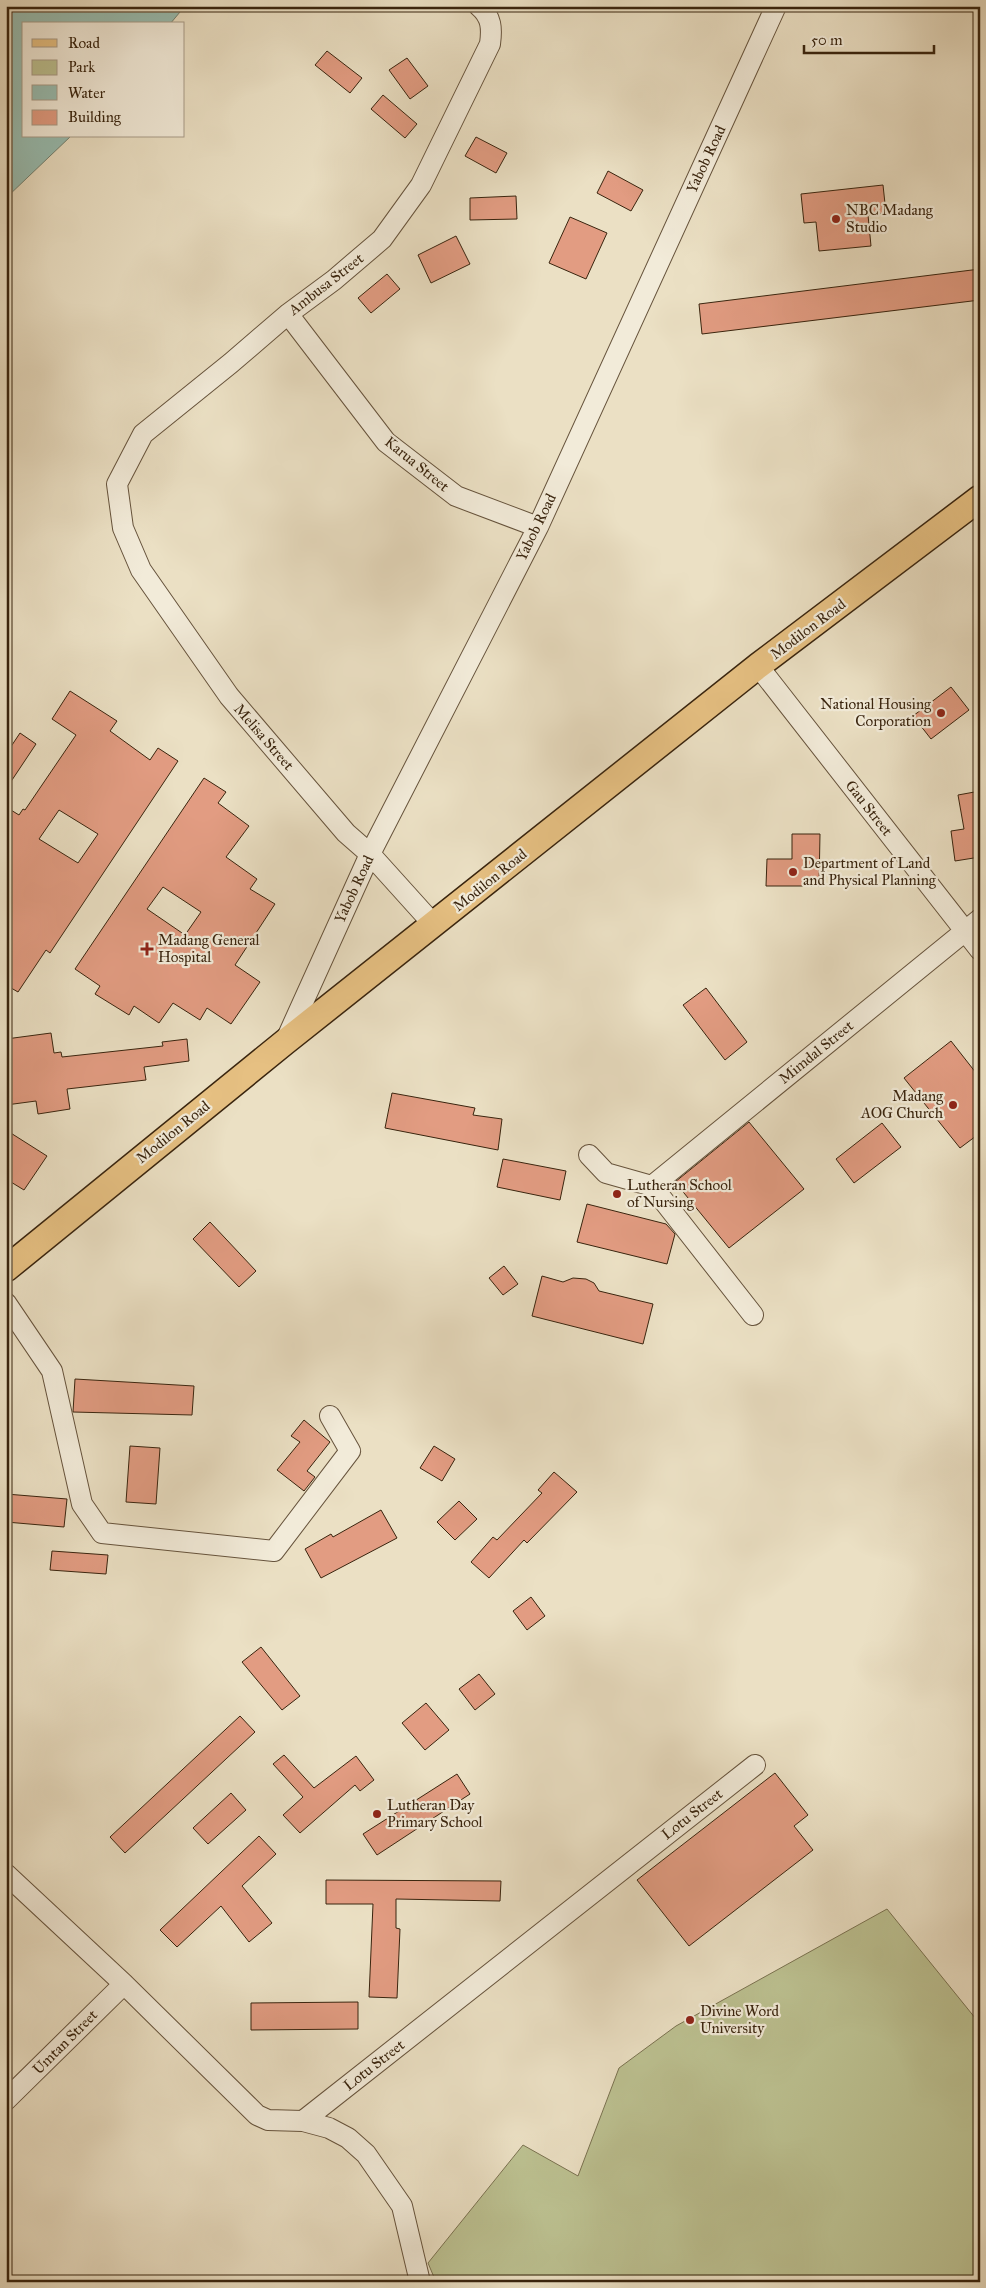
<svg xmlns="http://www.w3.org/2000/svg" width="986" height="2288" font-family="'IM FELL Great Primer',serif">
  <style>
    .green { fill: #bcc191; stroke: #7a7250 }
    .water { fill: #98bdb1; stroke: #728070 }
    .building { fill: #e29c82; stroke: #39240e; fill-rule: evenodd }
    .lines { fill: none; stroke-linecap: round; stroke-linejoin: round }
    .minor-casing { stroke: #66533c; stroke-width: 22 }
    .major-casing { stroke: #39240e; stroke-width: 28 }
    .minor { stroke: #f2ebd9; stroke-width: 20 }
    .major { stroke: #e6c082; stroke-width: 25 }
    .poi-dot { fill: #8f2418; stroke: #f2ebd9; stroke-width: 2 }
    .labels { text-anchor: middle; stroke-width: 4.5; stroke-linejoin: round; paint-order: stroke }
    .street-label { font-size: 15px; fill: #39240e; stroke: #f2ebd9 }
    .poi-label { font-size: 15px; fill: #39240e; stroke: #f2ebd9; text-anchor: start }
  </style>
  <rect width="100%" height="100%" fill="#ebe0c4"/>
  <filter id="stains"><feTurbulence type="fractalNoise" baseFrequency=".004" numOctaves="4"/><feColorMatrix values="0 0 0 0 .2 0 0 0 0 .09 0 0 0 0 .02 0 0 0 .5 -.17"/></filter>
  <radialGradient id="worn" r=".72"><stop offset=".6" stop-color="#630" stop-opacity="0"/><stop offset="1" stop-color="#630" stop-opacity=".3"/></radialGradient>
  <!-- green -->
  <path class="green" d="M887,1909L980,2024V2282H436L428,2263L523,2145L578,2176L619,2068L676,2026Z"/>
  <!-- water -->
  <path class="water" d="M6,6H185L170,24H24V136H71L6,198Z"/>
  <!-- building -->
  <path class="building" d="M327,51L362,78L350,93L315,65Z
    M407,58L428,86L410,99L389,70Z
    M383,95L417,124L405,138L371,109Z
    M476,137L507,153L496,173L465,156Z
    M608,171L643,190L631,211L597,193Z
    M883,185L886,213L868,215L871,246L819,251L816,222L804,223L801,194Z
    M516,196L517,219L470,220V198Z
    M570,217L607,233L586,279L549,263Z
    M456,236L470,264L431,283L418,255Z
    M980,269V300L702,334L699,304Z
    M387,274L400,289L371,313L358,298Z
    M951,687L969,710L931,739L913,716Z
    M70,691L117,721L110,731L150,760L158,748L178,761L50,953L46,950L18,992L6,985V807L19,815L23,809L25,810L76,735L52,719ZM59,810L98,834L78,863L39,839Z
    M20,733L36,744L6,789V754Z
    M204,778L226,792L218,803L249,826L226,857L257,879L250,889L275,904L235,965L260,982L231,1024L207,1008L200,1020L173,1003L159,1023L134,1006L129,1015L95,994L100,986L75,969ZM163,887L201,912L185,935L147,909Z
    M980,791V857L955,861L951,831L964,829L958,795Z
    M792,834H820L819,886H766L767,859H792Z
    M706,988L747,1042L725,1060L683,1005Z
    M51,1033L54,1053L61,1052L62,1057L163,1046L162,1042L187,1039L189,1061L144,1067L146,1080L67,1089L70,1109L38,1114L36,1101L6,1105V1064H10L6,1039Z
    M951,1041L980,1078V1133L960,1148L904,1078Z
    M392,1093L475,1108L473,1115L502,1119L498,1150L385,1128Z
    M749,1122L804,1189L729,1248L675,1182Z
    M882,1123L901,1147L854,1183L836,1159Z
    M6,1130L47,1156L24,1190L6,1179Z
    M503,1159L566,1171L560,1200L497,1187Z
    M587,1204L666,1224L675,1234L667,1264L577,1242Z
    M210,1222L256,1271L239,1287L193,1239Z
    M504,1266L518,1284L503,1295L489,1278Z
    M542,1276L563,1282L573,1278L586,1279L594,1283L599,1291L653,1304L643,1344L532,1316Z
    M75,1379L194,1386L192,1415L73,1412Z
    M304,1420L330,1442L307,1471L315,1477L304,1491L277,1470L300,1442L291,1436Z
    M130,1446L160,1448L156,1504L126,1502Z
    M434,1446L455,1459L442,1481L420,1468Z
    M554,1472L577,1492L527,1543L524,1540L489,1578L471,1562L493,1537L497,1540L542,1493L538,1490Z
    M6,1494L67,1499L64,1527L6,1522Z
    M459,1501L477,1519L455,1540L437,1522Z
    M381,1510L397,1538L321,1578L305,1549L331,1534L333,1537Z
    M52,1551L108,1555L106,1574L50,1570Z
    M531,1597L545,1616L527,1630L513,1611Z
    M261,1647L300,1696L282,1710L242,1662Z
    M479,1674L495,1694L475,1710L459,1689Z
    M426,1703L449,1730L425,1750L402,1723Z
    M240,1716L255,1732L125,1853L110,1837Z
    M284,1755L314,1788L356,1756L374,1780L360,1791L355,1785L300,1833L283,1815L303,1797L273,1764Z
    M775,1773L808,1815L794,1826L813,1850L689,1946L637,1880Z
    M457,1774L470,1794L377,1855L363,1834Z
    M231,1793L246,1810L208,1844L193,1828Z
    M259,1836L276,1854L242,1886L272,1923L249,1942L221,1906L177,1947L160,1930Z
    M326,1880L501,1881L500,1901L396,1899V1928L400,1929L397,1998L369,1997L373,1904H326Z
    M358,2002V2029L251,2030V2003Z"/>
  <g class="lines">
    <!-- minor casing -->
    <g class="minor-casing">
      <path id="minor" d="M288,314L386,442L456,496L538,527
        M758,666L980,950
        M434,925L370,854L346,833L229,696L141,570L123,528L117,484L143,434L231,363L288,314L334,280L382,239L421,185L490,44C492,29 492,17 479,6
        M285,1042L370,854L538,527L776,6
        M589,1155L606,1173L652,1186L753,1315
        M652,1186L980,919
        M6,1303L52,1371L82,1504L102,1533L274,1551L350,1451L330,1416
        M6,1874L124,1984L257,2115L268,2120L303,2121L755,1765
        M6,2100L124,1984
        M303,2121L329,2128L348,2138L366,2154L402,2206L420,2282"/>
    </g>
    <!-- major casing -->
    <g class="major-casing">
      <path id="major" d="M6,1269L285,1042L758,666L980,498"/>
    </g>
    <!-- minor -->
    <use href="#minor" class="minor"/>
    <!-- major -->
    <use href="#major" class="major"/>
  </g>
  <!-- markers -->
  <g class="poi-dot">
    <circle cx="836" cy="219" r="5"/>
    <circle cx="941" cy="713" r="5"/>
    <circle cx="793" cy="872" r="5"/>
    <path d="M144.5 941.5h5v5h5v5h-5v5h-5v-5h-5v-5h5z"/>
    <circle cx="953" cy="1105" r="5"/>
    <circle cx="617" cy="1194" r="5"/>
    <circle cx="377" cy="1814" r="5"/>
    <circle cx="690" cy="2020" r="5"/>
  </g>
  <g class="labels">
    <!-- street labels -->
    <g class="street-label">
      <text transform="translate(706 159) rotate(-65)" y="5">Yabob Road</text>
      <text transform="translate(326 284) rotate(-38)" y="5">Ambusa Street</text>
      <text transform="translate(417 464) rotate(39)" y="5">Karua Street</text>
      <text transform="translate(536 527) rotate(-64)" y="5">Yabob Road</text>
      <text transform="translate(808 629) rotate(-37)" y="5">Modilon Road</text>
      <text transform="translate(264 737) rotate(49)" y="5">Melisa Street</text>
      <text transform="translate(869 808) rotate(52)" y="5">Gau Street</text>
      <text transform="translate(490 880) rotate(-39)" y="5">Modilon Road</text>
      <text transform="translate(354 889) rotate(-65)" y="5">Yabob Road</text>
      <text transform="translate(816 1052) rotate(-39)" y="5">Mimdal Street</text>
      <text transform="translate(173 1132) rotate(-39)" y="5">Modilon Road</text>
      <text transform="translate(692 1814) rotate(-38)" y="5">Lotu Street</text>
      <text transform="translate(65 2042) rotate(-45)" y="5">Umtan Street</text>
      <text transform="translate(374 2065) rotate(-38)" y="5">Lotu Street</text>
    </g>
    <!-- poi labels -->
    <g class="poi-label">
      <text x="846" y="215">NBC Madang<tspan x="846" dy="17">Studio</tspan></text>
      <text x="931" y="709" text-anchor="end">National Housing<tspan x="931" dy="17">Corporation</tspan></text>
      <text x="803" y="868">Department of Land<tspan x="803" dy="17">and Physical Planning</tspan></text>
      <text x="158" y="945">Madang General<tspan x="158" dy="17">Hospital</tspan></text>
      <text x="943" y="1101" text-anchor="end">Madang<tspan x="943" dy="17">AOG Church</tspan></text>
      <text x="627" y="1190">Lutheran School<tspan x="627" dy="17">of Nursing</tspan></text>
      <text x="387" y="1810">Lutheran Day<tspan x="387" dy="17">Primary School</tspan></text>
      <text x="700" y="2016">Divine Word<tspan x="700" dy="17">University</tspan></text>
    </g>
  </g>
  <!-- margin -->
  <rect width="986" height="2288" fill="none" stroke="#ebe0c4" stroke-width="25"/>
  <rect x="8" y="8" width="971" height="2273" fill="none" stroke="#39240e" stroke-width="2.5"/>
  <rect x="12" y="12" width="961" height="2263" fill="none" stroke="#39240e"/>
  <!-- legend -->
  <rect x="22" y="22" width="162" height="115" fill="#f2ebd9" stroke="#a89b88"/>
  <rect x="32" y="39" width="25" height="8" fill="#e6c082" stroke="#a89b88"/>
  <text x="68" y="48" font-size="15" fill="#39240e">Road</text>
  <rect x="32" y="60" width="25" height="15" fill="#bcc191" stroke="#a89b88"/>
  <text x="68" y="72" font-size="15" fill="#39240e">Park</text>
  <rect x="32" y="85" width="25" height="15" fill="#98bdb1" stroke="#a89b88"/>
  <text x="68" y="98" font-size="15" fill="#39240e">Water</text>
  <rect x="32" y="110" width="25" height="15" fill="#e29c82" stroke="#a89b88"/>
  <text x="68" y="122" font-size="15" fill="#39240e">Building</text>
  <!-- scale -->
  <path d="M804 45v8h130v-8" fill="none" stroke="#39240e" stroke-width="2.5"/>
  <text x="811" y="45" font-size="15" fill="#39240e" stroke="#f2ebd9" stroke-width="4" paint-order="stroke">50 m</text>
  <rect width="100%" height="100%" filter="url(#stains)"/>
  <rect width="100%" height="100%" fill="url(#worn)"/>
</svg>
